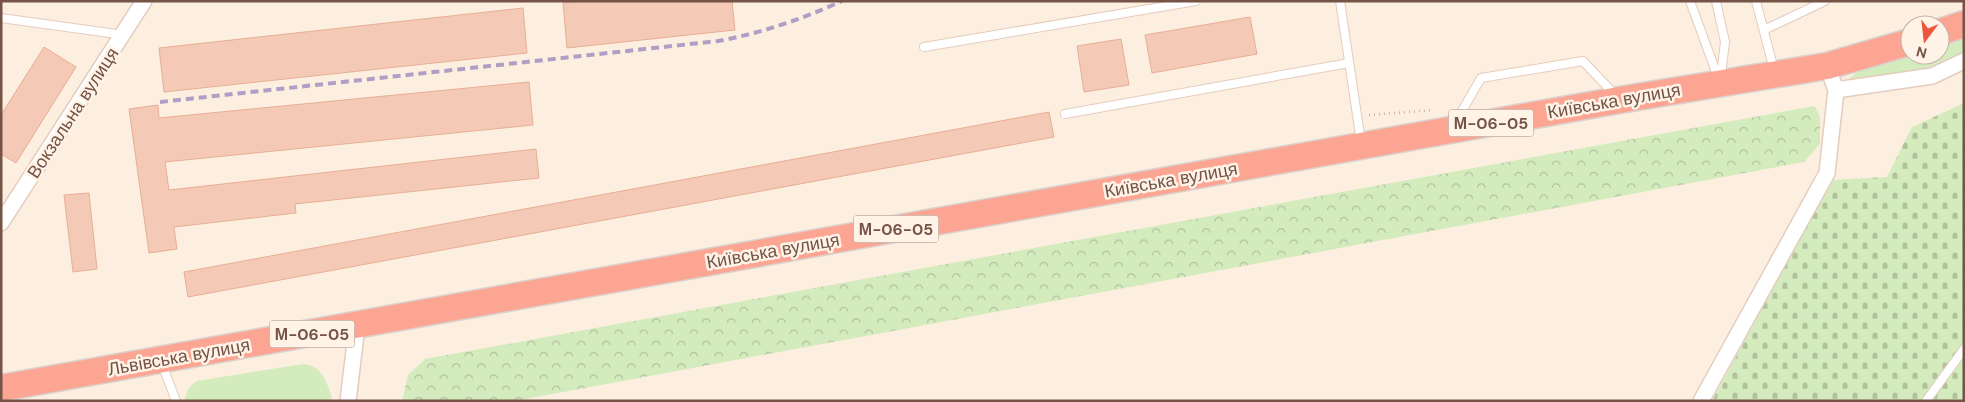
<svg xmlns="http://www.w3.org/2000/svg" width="1965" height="402" font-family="'DM Sans',sans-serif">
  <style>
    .green { fill: #d4ebbe }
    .forest { fill: url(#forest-crowns) }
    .cemetery { fill: url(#cemetery-stones) }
    .building { fill: #f4c9b6; stroke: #e8ae95 }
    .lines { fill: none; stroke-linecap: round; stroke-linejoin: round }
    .lane-casing { stroke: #e4ccbe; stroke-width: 10 }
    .street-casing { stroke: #e4ccbe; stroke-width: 18 }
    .highway-casing { stroke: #dbd2cf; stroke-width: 29 }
    .path { stroke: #d9ad99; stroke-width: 2.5; stroke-dasharray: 1 4; stroke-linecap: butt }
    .lane { stroke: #fff; stroke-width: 8 }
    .street { stroke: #fff; stroke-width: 15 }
    .highway { stroke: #fba592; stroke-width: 26 }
    .rail { stroke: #b19ec6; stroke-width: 4; stroke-dasharray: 8 5; stroke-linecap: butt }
    .labels { text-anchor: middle; stroke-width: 5; stroke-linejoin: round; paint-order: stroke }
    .shield { fill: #fff3e7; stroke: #9e8376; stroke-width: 1 }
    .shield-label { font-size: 16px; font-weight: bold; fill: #755346 }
    .street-label { font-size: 18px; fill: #755346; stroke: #fff3e7 }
  </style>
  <defs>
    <pattern id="forest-crowns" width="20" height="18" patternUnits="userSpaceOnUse" patternTransform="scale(1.25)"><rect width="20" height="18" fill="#d4ebbe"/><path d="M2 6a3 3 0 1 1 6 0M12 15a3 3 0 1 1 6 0" fill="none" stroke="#b1c19c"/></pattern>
    <pattern id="cemetery-stones" width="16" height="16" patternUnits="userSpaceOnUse" patternTransform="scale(1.25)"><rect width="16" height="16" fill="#d4ebbe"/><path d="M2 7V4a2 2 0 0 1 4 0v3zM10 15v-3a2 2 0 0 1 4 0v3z" fill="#b1c19c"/></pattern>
  </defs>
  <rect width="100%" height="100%" fill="#fdefdf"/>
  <!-- green -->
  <path class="green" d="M1964,36V56L1917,71L1854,82L1849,79L1857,72L1912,55H1940V45Z
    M303,364C322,366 326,381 332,397L330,401H184L188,389L197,381Z"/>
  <!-- forest -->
  <path class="forest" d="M1814,106L1820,116V144L1804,162L515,401H402L408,375L425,359Z"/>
  <!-- cemetery -->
  <path class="cemetery" d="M1964,103V401H1712L1832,180L1887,177L1912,127Z"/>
  <!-- building -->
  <path class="building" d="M580,1H732L735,30L567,48L563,3Z
    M523,8L527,53L164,92L159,48Z
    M1250,17L1257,54L1152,73L1145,35Z
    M1121,39L1129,85L1084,92L1077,46Z
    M44,47L76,67L16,163L1,154V115Z
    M529,82L533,125L165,162L169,190L536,149L539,178L295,204L296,213L174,227L177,249L149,253L129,109L158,105L159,118Z
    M1049,112L1054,137L188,297L184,272Z
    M89,193L97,269L73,272L64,195Z"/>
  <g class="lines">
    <!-- lane casing -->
    <g class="lane-casing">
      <path id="lane" d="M1340,1L1361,142
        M1690,1L1720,83L1725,42L1716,1
        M1756,1L1774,70
        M1,18L124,35
        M1764,30L1825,1
        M924,47L1196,1
        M1065,114L1349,63
        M1455,123L1481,78L1583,61L1615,95
        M162,364L176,401
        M1926,401L1964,349"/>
    </g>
    <!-- street casing -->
    <g class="street-casing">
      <path id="street" d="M1836,90L1932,76L1964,61
        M1,223L144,1
        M348,401L357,326
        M1701,401L1827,173L1836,90L1827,66"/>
    </g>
    <!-- highway casing -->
    <g class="highway-casing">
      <path id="highway" d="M1940,32L1964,24
        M1,388L1619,100L1827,66L1910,42"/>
    </g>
    <!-- path -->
    <path class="path" d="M1369,115L1433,110"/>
    <!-- lane -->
    <use href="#lane" class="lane"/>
    <!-- street -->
    <use href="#street" class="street"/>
    <!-- highway -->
    <use href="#highway" class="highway"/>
    <!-- rail -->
    <path class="rail" d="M160,102L718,41C762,33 802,19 842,1"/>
  </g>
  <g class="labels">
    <!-- shield labels -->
    <g class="shield">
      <rect x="1448.5" y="109.5" width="85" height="27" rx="4"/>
      <rect x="853.5" y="215.5" width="85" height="27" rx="4"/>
      <rect x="269.5" y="320.5" width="85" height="27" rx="4"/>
    </g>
    <g class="shield-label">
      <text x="1491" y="129">М-06-05</text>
      <text x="896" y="235">М-06-05</text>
      <text x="312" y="340">М-06-05</text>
    </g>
    <!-- street labels -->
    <g class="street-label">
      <text transform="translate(1614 101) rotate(-10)" y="6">Київська вулиця</text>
      <text transform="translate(73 113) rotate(-57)" y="6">Вокзальна вулиця</text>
      <text transform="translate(1171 180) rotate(-10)" y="6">Київська вулиця</text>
      <text transform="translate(773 251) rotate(-10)" y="6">Київська вулиця</text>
      <text transform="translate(179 357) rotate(-10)" y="6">Львівська вулиця</text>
    </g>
  </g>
  <!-- border -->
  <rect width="1965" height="402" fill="none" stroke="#755346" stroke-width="5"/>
  <!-- north arrow -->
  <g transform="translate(1925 40) rotate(195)"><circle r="24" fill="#fff3e7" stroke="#c8b3a7"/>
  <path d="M0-4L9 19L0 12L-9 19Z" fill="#ef563d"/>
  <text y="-8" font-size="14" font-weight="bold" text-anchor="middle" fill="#755346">N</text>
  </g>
</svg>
